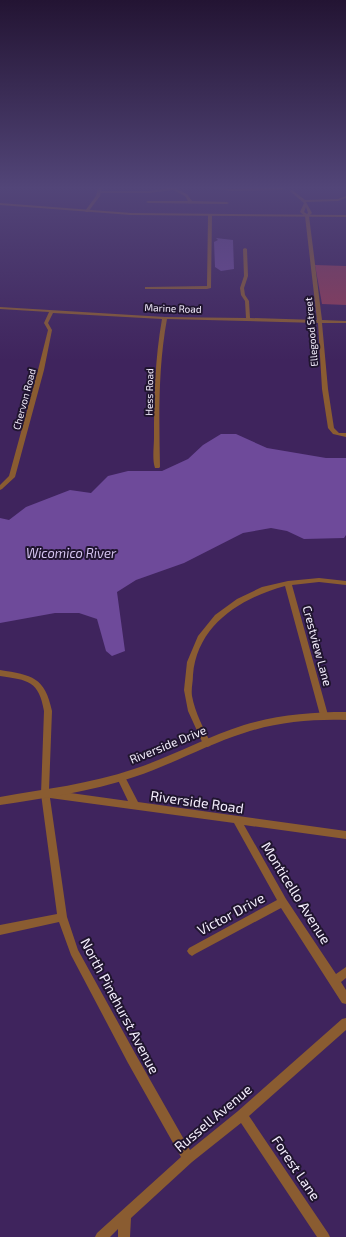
<svg xmlns="http://www.w3.org/2000/svg" width="346" height="1237" font-family="'Exo 2',sans-serif">
  <style>
    .green { fill: #923b57 }
    .water { fill: #6e4a9a }
    .lines { fill: none; stroke-linecap: round; stroke-linejoin: round }
    .minor { fill: #8a5c31; fill-rule: evenodd }
    .tertiary { fill: #8a5c31; fill-rule: evenodd }
    .labels { text-anchor: middle; stroke-width: 4; stroke-linejoin: round; paint-order: stroke }
    .far-street-label { font-size: 10px; fill: #f4eefd; stroke: #20152f }
    .street-label { font-size: 12px; fill: #f4eefd; stroke: #20152f }
    .water-label { font-size: 13px; font-style: italic; fill: #d4c3ef; stroke: #20152f }
    .near-street-label { font-size: 14px; fill: #f4eefd; stroke: #20152f }
  </style>
  <rect width="100%" height="100%" fill="#3f245d"/>
  <!-- green -->
  <path class="green" d="M315,265L346,266V305L322,304Z"/>
  <!-- water -->
  <path class="water" d="M216,238L233,240L234,269L221,271L215,267L214,242L218,240Z
    M221,434H236L267,448L326,458H346V535L344,538L304,539L287,531L271,528L243,533L184,563L136,580L117,592L125,651L112,656L106,651L97,619L79,613H55L0,623V518L9,520L26,507L70,490L91,493L108,476L128,471H162L188,459L203,445Z"/>
  <g class="lines">
    <!-- minor -->
    <path class="minor" d="M98,188H102L101,191H149L169,188H178L177,189L187,194L192,201L227,202L229,203L227,204L148,203L146,202L148,201H188L185,196L173,190L149,193H101L100,196L88,212H86L85,211L96,196Z
      M210,188L232,189L282,188L284,189L282,190L232,191Z
      M292,190L305,200L338,199L346,196V198L338,201L306,202L312,213L309,216L322,320L346,321V323H322L328,389L334,428L339,433H346V437L333,434L328,428L322,389L318,323L167,319C158,368 159,417 160,467L159,468H155C152,459 154,447 154,437C154,398 155,358 162,319L53,313L48,323L52,330L44,370L15,477L2,489L0,490V485L9,476L38,370L48,330L44,323L49,312L0,309V307L165,317L246,318L245,301L241,295L240,288L244,276L243,249L245,248L247,249L248,276L244,288L245,295L249,301L250,318L317,320L305,216L300,212L304,203L291,192L290,191ZM306,207L308,213L307,214L304,212Z
      M210,214L212,215L211,288L207,289H145V287H147L207,286L208,215Z
      M319,578L346,581V585L319,582L292,585L328,715L327,717L324,718L321,717L320,715L285,586C241,598 197,625 193,675C193,682 191,689 192,696C195,713 204,729 211,744L210,746L207,747L204,746L188,711L184,690L187,662L198,636L215,615L237,599L262,587L288,581Z
      M0,670C32,675 45,677 52,711L49,790L128,801L117,778L118,775L121,774L124,775L138,802L346,831V839L244,825L286,899L336,974L346,967V978L341,982L346,990V1004L342,1003L281,908L195,954L192,956L189,954L187,951L189,948L277,900L234,823L50,798L67,917L78,950L136,1055L190,1150L238,1111L342,1019L346,1018V1030L249,1116L328,1233L330,1237H317L241,1123L192,1162L131,1218L130,1237H118V1229L110,1237H95L97,1233L181,1157L128,1063L71,955L59,922L0,935V925L57,914L41,794L44,711C39,681 28,680 0,676Z"/>
    <!-- tertiary -->
    <path class="tertiary" d="M0,203L131,213L346,215V217L131,215L0,205Z
      M346,712V720C312,719 277,722 244,733C206,745 171,765 134,777C90,792 45,798 0,805V797C45,789 90,784 134,769C171,757 206,737 244,725C277,715 311,712 346,712Z"/>
  </g>
  <!-- sky -->
  <linearGradient id="sky" x2="0" y2="1"><stop stop-color="#231433"/><stop offset="0.52" stop-color="#524578"/><stop offset="1" stop-color="#524578" stop-opacity="0"/></linearGradient>
  <rect width="346" height="361" fill="url(#sky)"/>
  <g class="labels">
    <!-- far-street labels -->
    <g class="far-street-label">
      <text transform="translate(173 308) rotate(2)" y="4">Marine Road</text>
      <text transform="translate(311 332) rotate(-95)" y="4">Ellegood Street</text>
      <text transform="translate(149 392) rotate(-89)" y="4">Hess Road</text>
      <text transform="translate(24 399) rotate(-75)" y="4">Chervon Road</text>
    </g>
    <!-- street labels -->
    <g class="street-label">
      <text transform="translate(317 646) rotate(75)" y="4">Crestview Lane</text>
      <text transform="translate(168 745) rotate(-22)" y="4">Riverside Drive</text>
    </g>
    <!-- water labels -->
    <g class="water-label">
      <text x="71" y="558">Wicomico River</text>
    </g>
    <!-- near-street labels -->
    <g class="near-street-label">
      <text transform="translate(197 802) rotate(8)" y="5">Riverside Road</text>
      <text transform="translate(296 893) rotate(58)" y="5">Monticello Avenue</text>
      <text transform="translate(231 914) rotate(-28)" y="5">Victor Drive</text>
      <text transform="translate(120 1006) rotate(62)" y="5">North Pinehurst Avenue</text>
      <text transform="translate(213 1118) rotate(-40)" y="5">Russell Avenue</text>
      <text transform="translate(296 1168) rotate(56)" y="5">Forest Lane</text>
    </g>
  </g>
</svg>
